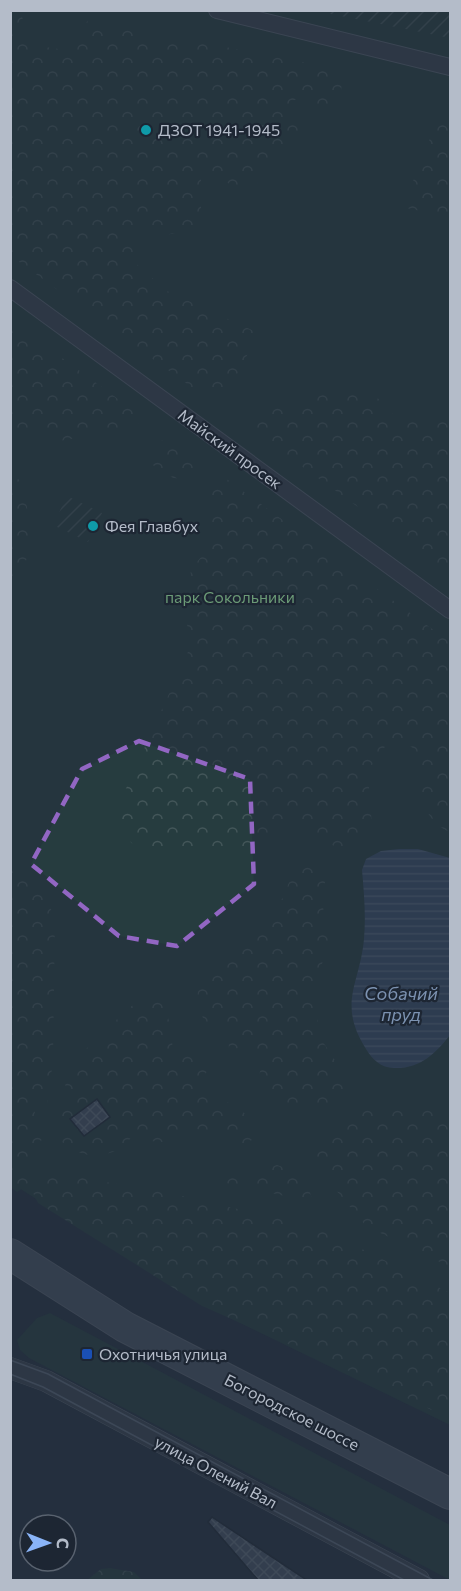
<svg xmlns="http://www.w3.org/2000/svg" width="461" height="1591" font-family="Commissioner,sans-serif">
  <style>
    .green { fill: #263c3f }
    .forest { fill: url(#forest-crowns) }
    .garden { fill: url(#garden-furrows) }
    .water { fill: url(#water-rules) }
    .building { fill: url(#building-cross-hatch); stroke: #1f2835; stroke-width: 1.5 }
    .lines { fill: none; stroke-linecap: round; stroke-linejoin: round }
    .pedestrian-casing { stroke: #565f6c; stroke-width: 18 }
    .minor-casing { stroke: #565f6c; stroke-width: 22 }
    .secondary-casing { stroke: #565f6c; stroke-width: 32 }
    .pedestrian { stroke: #38414e; stroke-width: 16 }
    .minor { stroke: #38414e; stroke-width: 21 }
    .secondary { stroke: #465061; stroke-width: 30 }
    .tram { stroke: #5a6575; stroke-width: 1.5 }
    .marked { fill: none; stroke: #9266c3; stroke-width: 4.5; stroke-dasharray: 12 8; stroke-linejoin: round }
    .culture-dot { fill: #0f9aa8; stroke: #1d2633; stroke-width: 2 }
    .transit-dot { fill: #1a4fb4; stroke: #1d2633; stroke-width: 2 }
    .labels { text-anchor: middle; stroke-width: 4.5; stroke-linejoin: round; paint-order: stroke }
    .poi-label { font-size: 16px; fill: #b4bcc9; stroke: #1d2633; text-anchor: start }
    .street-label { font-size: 16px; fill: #b4bcc9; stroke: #1d2633 }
    .park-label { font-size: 16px; fill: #6b9a76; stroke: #1d2633 }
    .water-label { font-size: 18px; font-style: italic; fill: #7c92b1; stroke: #1d2633 }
  </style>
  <defs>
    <pattern id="forest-crowns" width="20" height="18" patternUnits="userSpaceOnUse" patternTransform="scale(1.5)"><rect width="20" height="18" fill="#263c3f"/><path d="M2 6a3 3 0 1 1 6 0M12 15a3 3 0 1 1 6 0" fill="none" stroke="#435659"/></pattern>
    <pattern id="garden-furrows" width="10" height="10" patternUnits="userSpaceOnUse" patternTransform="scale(1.5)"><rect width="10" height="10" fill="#263c3f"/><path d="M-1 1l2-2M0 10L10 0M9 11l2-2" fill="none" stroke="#435659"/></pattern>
    <pattern id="water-rules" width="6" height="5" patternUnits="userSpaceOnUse" patternTransform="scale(1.5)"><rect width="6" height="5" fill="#394c67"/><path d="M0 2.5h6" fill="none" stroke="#53647b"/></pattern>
    <pattern id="building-cross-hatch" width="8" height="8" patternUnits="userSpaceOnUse" patternTransform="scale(1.5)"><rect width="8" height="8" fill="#455162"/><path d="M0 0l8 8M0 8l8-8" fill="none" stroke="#5d6877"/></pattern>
  </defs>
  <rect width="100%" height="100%" fill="#242f3e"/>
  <!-- green -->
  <path class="green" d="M11,11H450V1425L203,1305L11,1183Z
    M50,1313L450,1525V1580L29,1358L20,1350L17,1340L37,1318Z"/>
  <!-- forest -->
  <path class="forest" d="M11,10L20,11L32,45L65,50L89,19L179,44L200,42L326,67L343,79L341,90L322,110H314L305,99L298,98L290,103L287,116L297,123L299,129L285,154L258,173L257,184C232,188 225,185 209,167L201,170V217L197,229L160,236L144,229L134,237L133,261L167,291L254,331V342L224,399L194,389L11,256Z
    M450,102V217L406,208V199L442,108Z
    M11,320L24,330L144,418L133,429L59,441L36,434L21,445L11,433Z
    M371,391L402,424L450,414V574L252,430L263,412L326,394Z
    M173,439L188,450L198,463L194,480L173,478L148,462V443Z
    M11,467C27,486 35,537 26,561C24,569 15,578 11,585Z
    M217,472L450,642V832C418,820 418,780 416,750L395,737C354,775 374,781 371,828L340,848L324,842L309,824L284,825L276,838L247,848L191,855L134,845C124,838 119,817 119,804L192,643L186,621L191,569L206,551L212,533L211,498Z
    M11,861L31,876L55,916L53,1061L47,1104L35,1110L34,1121L43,1133L38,1155L28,1169L31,1178L26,1186L17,1192L10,1187Z
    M315,865L325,881L323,915L330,935L319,975L315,1010L323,1042L356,1092L328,1112C292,1109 283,1104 259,1077L262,1061L253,1047L229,1049L228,1034L218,1024L206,1026L197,1002L198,988L244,943L265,926L281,901L296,866Z
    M161,994L169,1021L173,1049L194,1051L209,1066L202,1083L205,1095C226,1100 260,1112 252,1140L242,1145H232L225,1130L207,1132L190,1127L162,1142L150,1141L139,1129L120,1150L95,1157L71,1150L61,1141L58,1131L68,1068L88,1047L109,1035L119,1015L136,1003Z
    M450,1102V1267L366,1226L309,1158L315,1143L366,1106L439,1109Z
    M277,1165C292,1169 312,1185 312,1202L225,1183L233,1175Z
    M54,1173L169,1193L320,1228L450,1293V1419L374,1382L202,1306L38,1203L33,1193L40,1182Z
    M110,1568L134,1572L142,1580H87L101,1569Z"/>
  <!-- garden -->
  <path class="garden" d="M316,11H450V38Z
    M67,496L102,513L88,542L53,525Z"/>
  <!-- water -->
  <path class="water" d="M399,849H418L450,858V1035C435,1054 420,1069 394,1068C381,1068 372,1059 366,1049C337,1003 360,984 364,939C366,915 364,893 362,870L366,859L381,851Z"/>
  <!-- building -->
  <path class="building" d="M97,1099L110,1117L84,1136L70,1119Z
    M212,1517L308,1581H259L208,1522Z"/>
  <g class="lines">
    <!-- pedestrian casing -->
    <g class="pedestrian-casing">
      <path id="pedestrian" d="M217,10L450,67
        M10,288L450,610"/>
    </g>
    <!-- minor casing -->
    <g class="minor-casing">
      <path id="minor" d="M10,1368L46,1381L419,1580"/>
    </g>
    <!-- secondary casing -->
    <g class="secondary-casing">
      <path id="secondary" d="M10,1254L125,1327L450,1494"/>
    </g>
    <!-- pedestrian -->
    <use href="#pedestrian" class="pedestrian"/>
    <!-- minor -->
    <use href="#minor" class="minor"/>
    <!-- secondary -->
    <use href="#secondary" class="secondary"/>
    <!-- tram -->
    <path class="tram" d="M10,1360L48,1374L433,1580
      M10,1374L43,1387L404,1580"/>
  </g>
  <!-- marked area -->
  <path d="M0 0H461V1591H0ZM139,741L250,779L254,884L177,946L119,936L31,864L82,769Z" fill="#242f3e" fill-opacity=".55" fill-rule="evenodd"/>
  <path class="marked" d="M139,741L250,779L254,884L177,946L119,936L31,864L82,769Z"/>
  <!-- markers -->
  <g class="culture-dot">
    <circle cx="146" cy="130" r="6"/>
    <circle cx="93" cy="526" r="6"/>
  </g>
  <rect class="transit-dot" x="81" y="1348" width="12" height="12" rx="3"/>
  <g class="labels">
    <!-- poi labels -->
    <g class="poi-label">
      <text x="158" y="136">ДЗОТ 1941-1945</text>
      <text x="105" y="532">Фея Главбух</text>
      <text x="99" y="1360">Охотничья улица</text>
    </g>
    <!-- street labels -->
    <g class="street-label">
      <text transform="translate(230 449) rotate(36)" y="6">Майский просек</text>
      <text transform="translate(292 1412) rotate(27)" y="6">Богородское шоссе</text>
      <text transform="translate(216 1472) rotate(28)" y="6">улица Олений Вал</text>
    </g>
    <!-- park labels -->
    <g class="park-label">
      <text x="230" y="603">парк Сокольники</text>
    </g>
    <!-- water labels -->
    <g class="water-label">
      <text x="401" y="1000">Собачий<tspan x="401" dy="21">пруд</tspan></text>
    </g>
  </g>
  <!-- border -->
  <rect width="461" height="1591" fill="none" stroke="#b4bcc9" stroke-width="24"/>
  <!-- north arrow -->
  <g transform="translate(48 1543) rotate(91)"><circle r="28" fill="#1d2633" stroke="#59626f" stroke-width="1.5"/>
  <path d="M0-4.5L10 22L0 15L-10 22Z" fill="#8ab4f8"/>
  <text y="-9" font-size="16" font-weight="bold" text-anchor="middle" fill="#b4bcc9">С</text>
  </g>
</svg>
